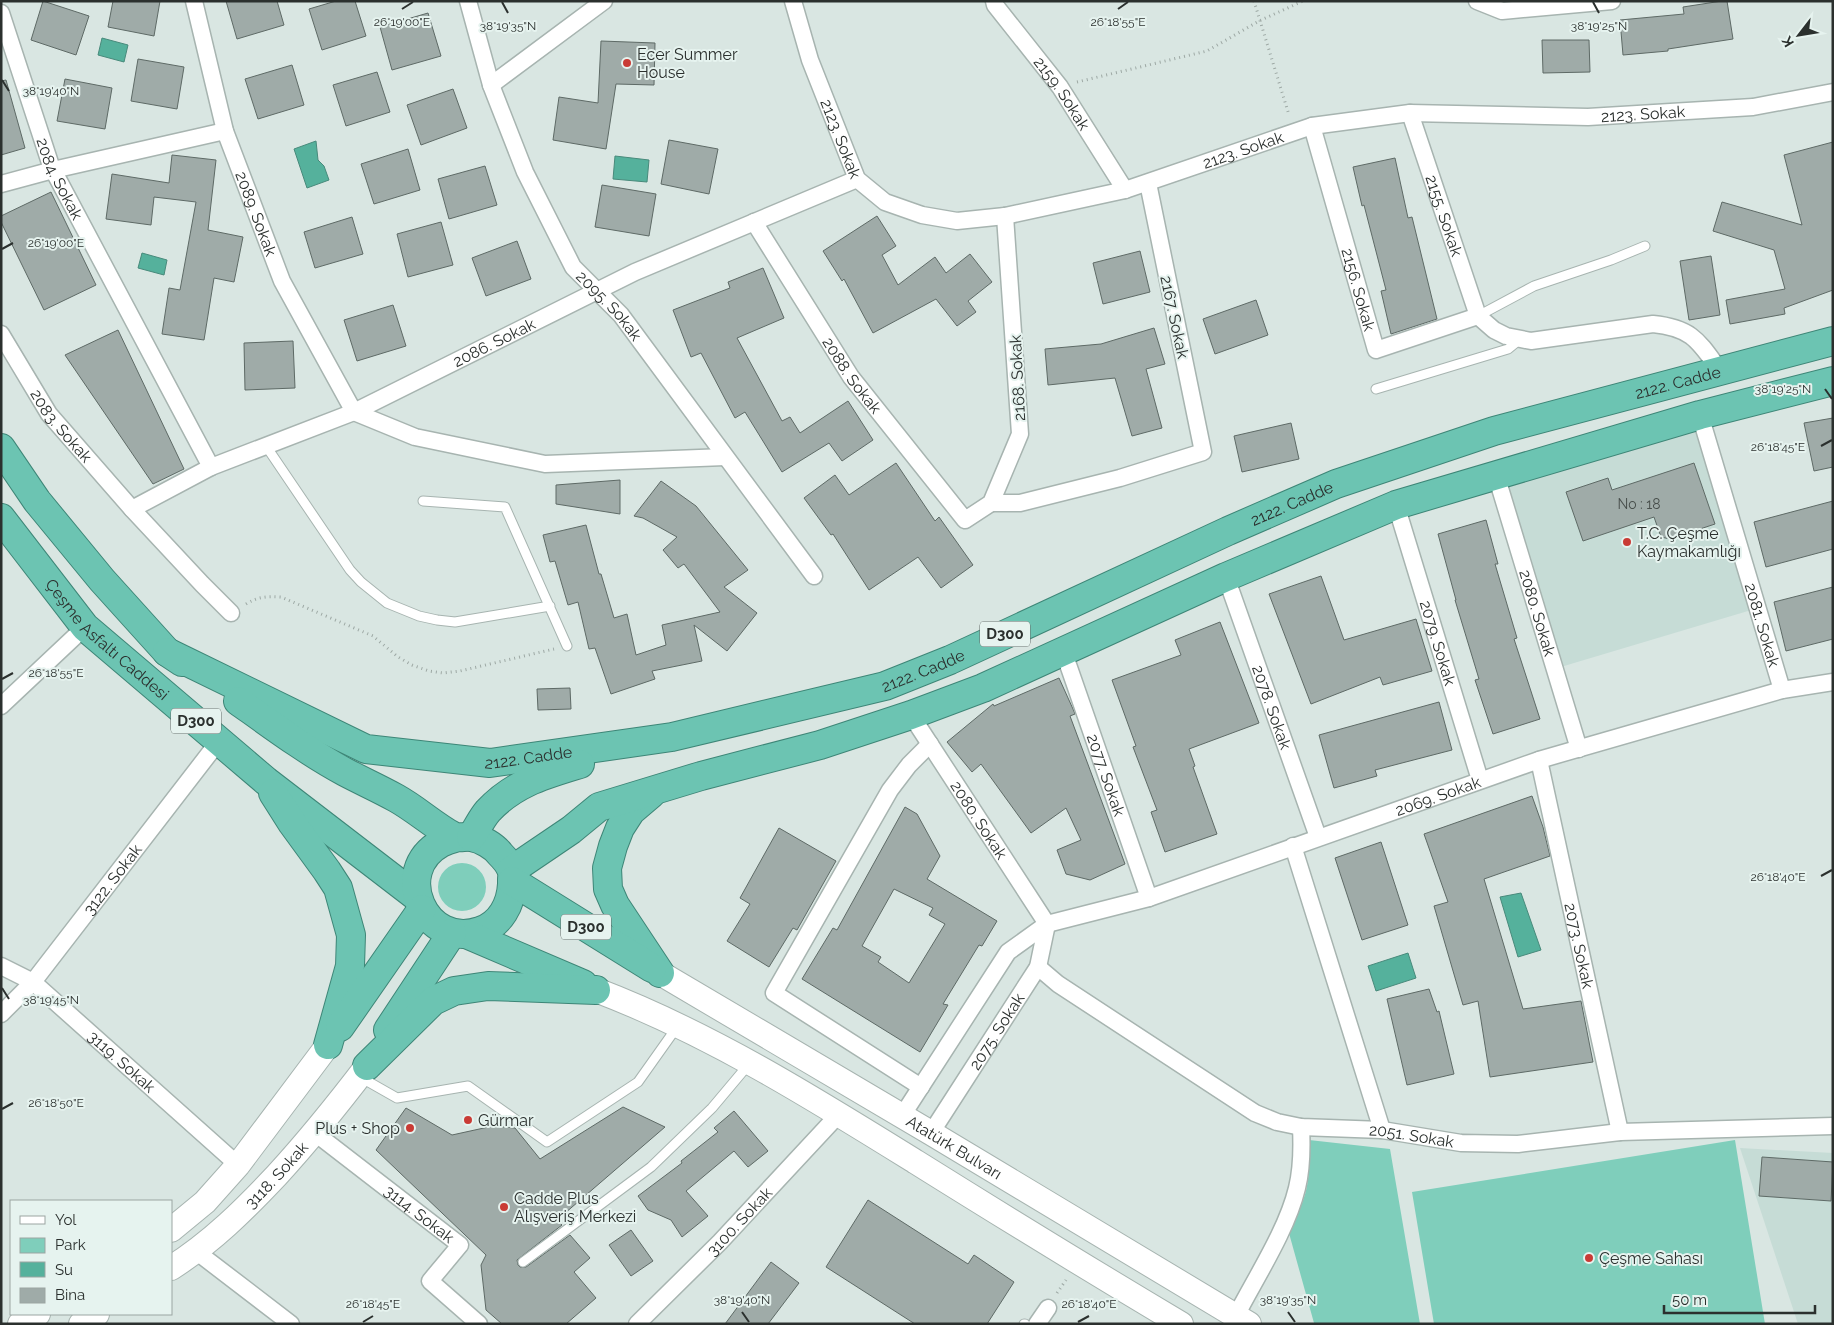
<svg xmlns="http://www.w3.org/2000/svg" width="1834" height="1325" font-family="Raleway,sans-serif">
  <style>
    .built { fill: #c6dcd6 }
    .green { fill: #7fcebb }
    .water { fill: #55b19c; stroke: #488a7b }
    .building { fill: #9faba8; stroke: #5e6a66; fill-rule: evenodd }
    .lines { fill: none; stroke-linecap: round; stroke-linejoin: round }
    .service-casing { stroke: #a7b4b0; stroke-width: 11 }
    .minor-casing { stroke: #a7b4b0; stroke-width: 19 }
    .secondary-casing { stroke: #a7b4b0; stroke-width: 26 }
    .trunk-casing { stroke: #3e8677; stroke-width: 30 }
    .path { stroke: #9da8a4; stroke-width: 3; stroke-dasharray: 1 4; stroke-linecap: butt }
    .service { stroke: #fff; stroke-width: 9 }
    .minor { stroke: #fff; stroke-width: 16 }
    .secondary { stroke: #fff; stroke-width: 24 }
    .trunk { stroke: #6cc4b2; stroke-width: 28 }
    .ticks { fill: none; stroke: #2b302e; stroke-width: 2 }
    .poi-dot { fill: #c93b35; stroke: #e6f3ef; stroke-width: 2 }
    .labels { text-anchor: middle; stroke-width: 4; stroke-linejoin: round; paint-order: stroke }
    .number-label { font-size: 14px; fill: #484f4c }
    .shield { fill: #e6f3ef; stroke: #636a68; stroke-width: 1 }
    .shield-label { font-size: 15px; font-weight: bold; fill: #2b302e }
    .poi-label { font-size: 16px; fill: #2b302e; stroke: #e6f3ef; text-anchor: start }
    .street-label { font-size: 16px; fill: #2b302e; stroke: #e6f3ef }
    .ticks-label { font-size: 12px; text-anchor: middle; fill: #2b302e; stroke: #e6f3ef; stroke-width: 4; stroke-linejoin: round; paint-order: stroke }
  </style>
  <rect width="100%" height="100%" fill="#d9e6e2"/>
  <!-- built -->
  <path class="built" d="M1700,415L1758,608L1554,669L1496,475Z
    M1740,1148L1833,1153V1324H1798Z"/>
  <!-- green -->
  <path class="green" d="M438 887a24 24 0 1 1 48 0a24 24 0 1 1-48 0Z
    M1309,1140L1390,1149L1420,1324L1314,1323L1287,1226C1310,1203 1310,1171 1309,1140Z
    M1735,1140L1765,1324H1434L1412,1192Z"/>
  <!-- water -->
  <path class="water" d="M102,38L128,45L124,62L98,55Z
    M316,141L318,160L324,166L329,180L307,188L294,149Z
    M615,156L649,160L647,182L613,179Z
    M142,253L167,260L164,275L138,268Z
    M1521,893L1541,950L1518,957L1500,897Z
    M1408,953L1416,978L1376,991L1368,966Z"/>
  <!-- building -->
  <path class="building" d="M43,1L89,16L76,55L31,40Z
    M113,1H160L154,36L108,27Z
    M226,1H277L284,25L237,39Z
    M336,1H355L366,36L322,50L309,9Z
    M1722,1H1727L1733,39L1668,49V51L1623,55L1620,20L1684,14L1683,7Z
    M428,13L441,56L392,70L380,27Z
    M1542,40H1589L1590,72L1543,73Z
    M601,41L655,43L654,85L616,84L606,149L553,140L559,97L598,103Z
    M138,59L184,67L177,109L131,101Z
    M292,65L304,105L258,119L245,79Z
    M377,72L390,112L346,126L333,85Z
    M65,79L112,88L105,129L57,121Z
    M6,80L25,148L1,155V81Z
    M453,89L467,128L421,145L407,105Z
    M669,140L718,149L709,194L661,184Z
    M1833,142V290L1784,308L1785,314L1730,324L1726,300L1785,289L1774,250L1713,231L1722,202L1802,225L1784,155Z
    M408,149L420,190L374,204L361,164Z
    M172,155L216,160L208,230L243,237L234,282L214,278L204,340L162,334L169,288L180,290L196,202L154,197L151,225L106,219L112,174L169,183Z
    M1395,158L1408,218L1412,217L1437,319L1391,334L1381,291L1386,290L1364,205L1362,206L1353,167Z
    M485,166L497,205L449,219L438,179Z
    M602,185L656,194L649,236L595,227Z
    M51,192L96,285L44,310L1,222V216Z
    M877,216L896,246L882,255L898,285L935,257L946,273L970,254L992,282L968,301L976,312L957,326L936,299L873,333L844,279L842,281L823,251Z
    M352,217L363,254L315,268L304,232Z
    M441,222L453,265L408,277L397,234Z
    M517,241L531,279L486,296L472,258Z
    M1140,251L1150,292L1103,304L1093,263Z
    M1711,256L1720,315L1689,320L1680,261Z
    M763,268L784,318L737,338L782,421L790,417L800,433L848,401L873,440L842,461L829,443L782,472L745,412L735,418L701,353L691,357L673,310L730,288L728,282Z
    M1256,300L1268,335L1215,354L1203,319Z
    M393,305L406,346L357,361L344,320Z
    M1154,328L1165,364L1146,369L1162,428L1132,436L1115,378L1048,385L1045,349L1101,344Z
    M118,330L184,469L153,484L65,355Z
    M293,341L295,388L245,390L244,343Z
    M1833,418V467L1814,471L1804,423Z
    M1291,423L1299,459L1242,472L1234,436Z
    M896,463L935,521L939,517L973,565L941,588L918,557L869,590L833,534L831,535L804,498L835,475L849,495Z
    M1694,463L1715,524L1670,539L1661,537L1654,517L1583,541L1566,492L1608,478L1612,490Z
    M620,480V514L556,504V485Z
    M661,481L696,506L748,570L724,587L757,613L727,651L694,625L702,661L652,671L655,679L611,694L595,648L589,649L578,602L568,605L555,561L550,562L543,535L586,525L599,574H601L614,618L627,614L636,655L666,645L662,625L720,612L684,564L678,568L663,550L677,537L643,518L634,516Z
    M1833,501V549L1766,567L1754,522Z
    M1486,520L1498,564H1495L1517,638L1514,639L1540,719L1493,734L1475,680L1479,679L1455,600H1456L1438,534Z
    M1321,576L1344,640L1416,619L1432,671L1383,685L1380,677L1311,704L1269,594Z
    M1833,587V639L1786,651L1774,602Z
    M1220,622L1259,723L1189,749L1195,766L1193,767L1217,834L1165,852L1151,812L1157,810L1133,747L1136,746L1112,680L1181,655L1175,640Z
    M1059,678L1073,709L1075,714L1070,716L1125,864L1090,880L1066,874L1057,850L1081,840L1066,808L1031,833L981,764L972,772L947,742L993,704L994,706Z
    M570,688L571,709L538,710L537,689Z
    M1439,702L1452,750L1375,770L1377,776L1334,788L1319,735Z
    M1532,796L1543,827L1550,856L1484,879L1523,1009L1581,1001L1593,1062L1490,1077L1478,1001L1463,1005L1434,906L1448,902L1424,834Z
    M905,807L917,814L940,856L927,879L997,921L982,946L979,945L943,1004L948,1005L920,1052L802,979L833,928L837,930ZM894,889L933,908L929,915L945,924L909,983L878,962L881,957L862,946Z
    M779,828L836,861L797,930L793,928L769,967L727,941L750,904L740,898Z
    M1381,842L1408,925L1362,940L1335,858Z
    M1429,989L1437,1012L1439,1011L1454,1074L1407,1085L1387,999Z
    M623,1107L665,1127L557,1220L562,1225L517,1260L518,1265L520,1267H526L570,1235L590,1258L574,1272L596,1298L566,1324H502L486,1310L481,1265L486,1255L376,1150L406,1108L452,1135L493,1126L515,1128L540,1159Z
    M734,1111L768,1151L748,1167L734,1151L686,1191L708,1216L682,1237L671,1220L648,1210L638,1196L682,1163L681,1161L718,1132L714,1128Z
    M1762,1157L1833,1162L1831,1201L1759,1196Z
    M868,1200L968,1264L974,1255L1014,1282L987,1324H915L826,1267Z
    M631,1230L653,1261L631,1276L609,1245Z
    M771,1262L799,1283L768,1324H725Z"/>
  <g class="lines">
    <!-- service casing -->
    <g class="service-casing">
      <path id="service" d="M1478,316L1534,286L1611,260L1645,246
        M1376,389L1508,349L1519,340
        M266,446L350,570L361,582L387,603L419,616L437,620L455,622L550,606
        M423,501L505,507L567,646
        M360,1077L397,1098L468,1086L547,1142L638,1082L677,1027
        M523,1262L651,1167L712,1108L749,1064
        M1024,1324H1025"/>
    </g>
    <!-- minor casing -->
    <g class="minor-casing">
      <g id="minor">
        <path id="s1" d="M194,1L225,131L282,281L354,412L415,437L545,464L725,457"/>
        <path id="s2" d="M468,1L491,85L525,172L573,267L621,315L814,576"/>
        <path id="s3" d="M793,1L810,60L857,179L885,202L922,215L957,221L1005,216L1125,190L1312,126L1410,113L1588,117L1753,107L1833,92"/>
        <path id="s4" d="M994,1L995,5L1060,87L1125,190"/>
        <path d="M1477,1L1502,11L1612,1"/>
        <path id="s5" d="M1,13L51,166L211,467"/>
        <path d="M491,85L604,1"/>
        <path id="s6" d="M1410,113L1478,316L1494,330L1506,336L1531,341L1653,324C1693,328 1699,342 1721,372"/>
        <path id="s7" d="M1312,126L1376,350L1478,316"/>
        <path d="M1,184L53,170L225,131"/>
        <path id="s8" d="M754,222L851,377L965,520L991,503L1020,434L1005,216"/>
        <path id="s9" d="M1,334L49,414L132,509L202,584L231,613"/>
        <path id="s10" d="M1700,415L1782,690"/>
        <path id="s11" d="M1496,475L1579,749"/>
        <path d="M991,503H1020L1120,478L1203,452L1148,183"/>
        <path id="s12" d="M1396,505L1480,780"/>
        <path id="s13" d="M132,509L211,467L354,412L635,272L857,179"/>
        <path id="s14" d="M1226,577L1318,837"/>
        <path id="s15" d="M1064,653L1149,898"/>
        <path d="M1,706L85,627"/>
        <path id="s16" d="M911,715L1047,924"/>
        <path id="s17" d="M1539,760L1620,1132"/>
        <path d="M1293,846L1382,1130"/>
        <path id="s18" d="M1,966L33,982L238,1165"/>
        <path id="s19" d="M1038,967L1058,984L1255,1113L1277,1122L1301,1127L1382,1130L1461,1143L1518,1144L1620,1132L1833,1126"/>
        <path id="s20" d="M1,1014L33,982L219,741"/>
        <path d="M921,1087L774,993L890,790L909,765L930,744"/>
        <path id="s21" d="M902,1116L1008,952L1047,924L1149,898L1539,760L1782,690L1833,682"/>
        <path id="s22" d="M315,1133L460,1245L430,1281L479,1324"/>
        <path id="s23" d="M931,1133L1038,967L1047,924"/>
        <path d="M197,1252L291,1324"/>
        <path d="M1236,1316C1256,1277 1287,1230 1297,1188C1302,1168 1302,1147 1301,1127"/>
        <path id="s24" d="M637,1324L720,1242L839,1114"/>
        <path d="M1037,1324L1048,1308"/>
      </g>
    </g>
    <!-- secondary casing -->
    <g class="secondary-casing">
      <g id="secondary">
        <path id="s25" d="M660,973L931,1133L1249,1324"/>
        <path d="M596,990C709,1033 813,1098 916,1162C1004,1217 1092,1271 1181,1324"/>
        <path d="M171,1230L205,1202L238,1165L328,1045"/>
        <path id="s26" d="M171,1268C212,1242 244,1210 277,1175C309,1140 338,1104 367,1066"/>
        <path d="M20,1324L38,1314"/>
        <path d="M81,1324L97,1314"/>
      </g>
    </g>
    <!-- trunk casing -->
    <g class="trunk-casing">
      <g id="trunk">
        <path d="M1,448L37,501L102,580L167,652L182,662"/>
        <path id="s27" d="M1,518L85,627L266,781L417,897"/>
        <path id="s28" d="M167,652L366,749L490,763L672,737L885,686L950,660L1228,531L1336,484L1494,431L1833,341"/>
        <path d="M238,701C273,726 308,752 345,772C362,781 380,789 396,798C416,809 433,825 453,836C458,839 465,836 471,837C482,839 494,846 500,854C504,858 509,864 511,869C513,873 512,880 512,884C511,904 501,924 480,931C425,950 390,871 441,843C445,841 450,839 455,838"/>
        <path d="M273,793L292,823L327,871L338,888L351,935L350,966L328,1045"/>
        <path d="M651,794L631,811L620,828L613,846L607,868L608,889L615,905L660,973"/>
        <path d="M471,837C477,829 481,819 488,811C514,783 544,775 580,764"/>
        <path d="M512,870L571,830L599,807L701,776L820,745L911,715L983,688L1226,577L1396,505L1700,415L1833,381"/>
        <path d="M512,881L652,968"/>
        <path d="M466,934L583,984"/>
        <path d="M340,1027L422,909"/>
        <path d="M388,1030L452,933"/>
        <path d="M367,1066L433,1001L454,991L488,986L596,990"/>
      </g>
    </g>
    <!-- path -->
    <path class="path" d="M1254,1L1289,115
      M1077,82L1207,51L1259,21L1303,1
      M246,604C257,597 267,596 281,597L373,636L398,657L412,665L429,671L443,673L460,671L554,649
      M1057,1293L1066,1280"/>
    <!-- service -->
    <use href="#service" class="service"/>
    <!-- minor -->
    <use href="#minor" class="minor"/>
    <!-- secondary -->
    <use href="#secondary" class="secondary"/>
    <!-- trunk -->
    <use href="#trunk" class="trunk"/>
  </g>
  <!-- ticks -->
  <path class="ticks" d="M502,2L508,13M1593,2L1599,13M402,9L413,2M1118,9L1128,2M2,80L9,91M2,249L13,243M1825,389L1832,399M1821,446L1832,440M2,679L13,673M1821,876L1832,870M2,988L9,999M2,1109L13,1103M742,1312L749,1322M1288,1312L1295,1322M363,1322L373,1316M1078,1322L1089,1316"/>
  <!-- markers -->
  <g class="poi-dot">
    <circle cx="627" cy="63" r="5"/>
    <circle cx="1627" cy="542" r="5"/>
    <circle cx="468" cy="1120" r="5"/>
    <circle cx="410" cy="1128" r="5"/>
    <circle cx="504" cy="1207" r="5"/>
    <circle cx="1589" cy="1258" r="5"/>
  </g>
  <g class="labels">
    <!-- number labels -->
    <g class="number-label">
      <text x="1639" y="509">No : 18</text>
    </g>
    <!-- shield labels -->
    <g class="shield">
      <rect x="980" y="621.5" width="50" height="25" rx="4"/>
      <rect x="171" y="708.5" width="50" height="25" rx="4"/>
      <rect x="561" y="914.5" width="50" height="25" rx="4"/>
    </g>
    <g class="shield-label">
      <text x="1005" y="639">D300</text>
      <text x="196" y="726">D300</text>
      <text x="586" y="932">D300</text>
    </g>
    <!-- poi labels -->
    <g class="poi-label">
      <text x="637" y="60">Ecer Summer<tspan x="637" dy="18">House</tspan></text>
      <text x="1637" y="539">T.C. Çeşme<tspan x="1637" dy="18">Kaymakamlığı</tspan></text>
      <text x="478" y="1126">Gürmar</text>
      <text x="400" y="1134" text-anchor="end">Plus + Shop</text>
      <text x="514" y="1204">Cadde Plus<tspan x="514" dy="18">Alışveriş Merkezi</tspan></text>
      <text x="1599" y="1264">Çeşme Sahası</text>
    </g>
    <!-- street labels -->
    <g class="street-label">
      <text dy="6" stroke="none"><textPath href="#s4" startOffset="115">2159. Sokak</textPath></text>
      <text dy="6" stroke="none"><textPath href="#s3" startOffset="1001">2123. Sokak</textPath></text>
      <text dy="6" stroke="none"><textPath href="#s3" startOffset="146">2123. Sokak</textPath></text>
      <text dy="6" stroke="none"><textPath href="#s3" startOffset="596">2123. Sokak</textPath></text>
      <text dy="6" stroke="none"><textPath href="#s5" startOffset="176">2084. Sokak</textPath></text>
      <text dy="6" stroke="none"><textPath href="#s1" startOffset="222">2089. Sokak</textPath></text>
      <text dy="6" stroke="none"><textPath href="#s6" startOffset="108">2155. Sokak</textPath></text>
      <text dy="6" stroke="none"><textPath href="#s7" startOffset="170">2156. Sokak</textPath></text>
      <text dy="6" stroke="none"><textPath href="#s2" startOffset="340">2095. Sokak</textPath></text>
      <text transform="translate(1175 317) rotate(78)" y="6">2167. Sokak</text>
      <text dy="6" stroke="none"><textPath href="#s13" startOffset="399">2086. Sokak</textPath></text>
      <text dy="6" stroke="none"><textPath href="#s8" startOffset="182">2088. Sokak</textPath></text>
      <text transform="translate(1017 378) rotate(-93)" y="6">2168. Sokak</text>
      <text dy="6" stroke="none"><textPath href="#s28" startOffset="1600">2122. Cadde</textPath></text>
      <text dy="6" stroke="none"><textPath href="#s9" startOffset="110">2083. Sokak</textPath></text>
      <text dy="6" stroke="none"><textPath href="#s28" startOffset="1195">2122. Cadde</textPath></text>
      <text dy="6" stroke="none"><textPath href="#s11" startOffset="144">2080. Sokak</textPath></text>
      <text dy="6" stroke="none"><textPath href="#s10" startOffset="219">2081. Sokak</textPath></text>
      <text dy="6" stroke="none"><textPath href="#s27" startOffset="162">Çeşme Asfaltı Caddesi</textPath></text>
      <text dy="6" stroke="none"><textPath href="#s12" startOffset="144">2079. Sokak</textPath></text>
      <text dy="6" stroke="none"><textPath href="#s28" startOffset="790">2122. Cadde</textPath></text>
      <text dy="6" stroke="none"><textPath href="#s14" startOffset="138">2078. Sokak</textPath></text>
      <text dy="6" stroke="none"><textPath href="#s28" startOffset="385">2122. Cadde</textPath></text>
      <text dy="6" stroke="none"><textPath href="#s15" startOffset="129">2077. Sokak</textPath></text>
      <text dy="6" stroke="none"><textPath href="#s21" startOffset="655">2069. Sokak</textPath></text>
      <text dy="6" stroke="none"><textPath href="#s16" startOffset="125">2080. Sokak</textPath></text>
      <text dy="6" stroke="none"><textPath href="#s20" startOffset="175">3122. Sokak</textPath></text>
      <text dy="6" stroke="none"><textPath href="#s17" startOffset="190">2073. Sokak</textPath></text>
      <text dy="6" stroke="none"><textPath href="#s23" startOffset="121">2075. Sokak</textPath></text>
      <text dy="6" stroke="none"><textPath href="#s18" startOffset="155">3119. Sokak</textPath></text>
      <text dy="6" stroke="none"><textPath href="#s19" startOffset="421">2051. Sokak</textPath></text>
      <text dy="6" stroke="none"><textPath href="#s25" startOffset="342">Atatürk Bulvarı</textPath></text>
      <text dy="6" stroke="none"><textPath href="#s26" startOffset="141">3118. Sokak</textPath></text>
      <text dy="6" stroke="none"><textPath href="#s22" startOffset="132">3114. Sokak</textPath></text>
      <text dy="6" stroke="none"><textPath href="#s24" startOffset="145">3100. Sokak</textPath></text>
    </g>
  </g>
  <g class="ticks-label">
    <text x="402" y="26">26°19'00"E</text>
    <text x="1118" y="26">26°18'55"E</text>
    <text x="508" y="30">38°19'35"N</text>
    <text x="1599" y="30">38°19'25"N</text>
    <text x="51" y="95">38°19'40"N</text>
    <text x="56" y="247">26°19'00"E</text>
    <text x="1783" y="393">38°19'25"N</text>
    <text x="1778" y="451">26°18'45"E</text>
    <text x="56" y="677">26°18'55"E</text>
    <text x="1778" y="881">26°18'40"E</text>
    <text x="51" y="1004">38°19'45"N</text>
    <text x="56" y="1107">26°18'50"E</text>
    <text x="742" y="1304">38°19'40"N</text>
    <text x="1288" y="1304">38°19'35"N</text>
    <text x="373" y="1308">26°18'45"E</text>
    <text x="1089" y="1308">26°18'40"E</text>
  </g>
  <!-- border -->
  <rect width="1834" height="1325" fill="none" stroke="#2b302e" stroke-width="5"/>
  <!-- legend -->
  <rect x="10" y="1200" width="162" height="115" fill="#e6f3ef" stroke="#9ba5a2"/>
  <rect x="20" y="1216" width="25" height="8" fill="#ffffff" stroke="#9ba5a2"/>
  <text x="55" y="1225" font-size="15" fill="#2b302e">Yol</text>
  <rect x="20" y="1238" width="25" height="15" fill="#7fcebb" stroke="#9ba5a2"/>
  <text x="55" y="1250" font-size="15" fill="#2b302e">Park</text>
  <rect x="20" y="1262" width="25" height="15" fill="#55b19c" stroke="#9ba5a2"/>
  <text x="55" y="1275" font-size="15" fill="#2b302e">Su</text>
  <rect x="20" y="1288" width="25" height="15" fill="#9faba8" stroke="#9ba5a2"/>
  <text x="55" y="1300" font-size="15" fill="#2b302e">Bina</text>
  <!-- north arrow -->
  <g transform="translate(1799 35) rotate(239)" stroke="#e6f3ef" stroke-width="4" paint-order="stroke">
  <path d="M0-4L9 19L0 12L-9 19Z" fill="#2b302e"/>
  <text y="-8" font-size="14" font-weight="bold" text-anchor="middle" fill="#2b302e">K</text>
  </g>
  <!-- scale -->
  <path d="M1664 1305v8h151v-8" fill="none" stroke="#2b302e" stroke-width="2.5"/>
  <text x="1672" y="1305" font-size="15" fill="#2b302e" stroke="#e6f3ef" stroke-width="4" paint-order="stroke">50 m</text>
</svg>
